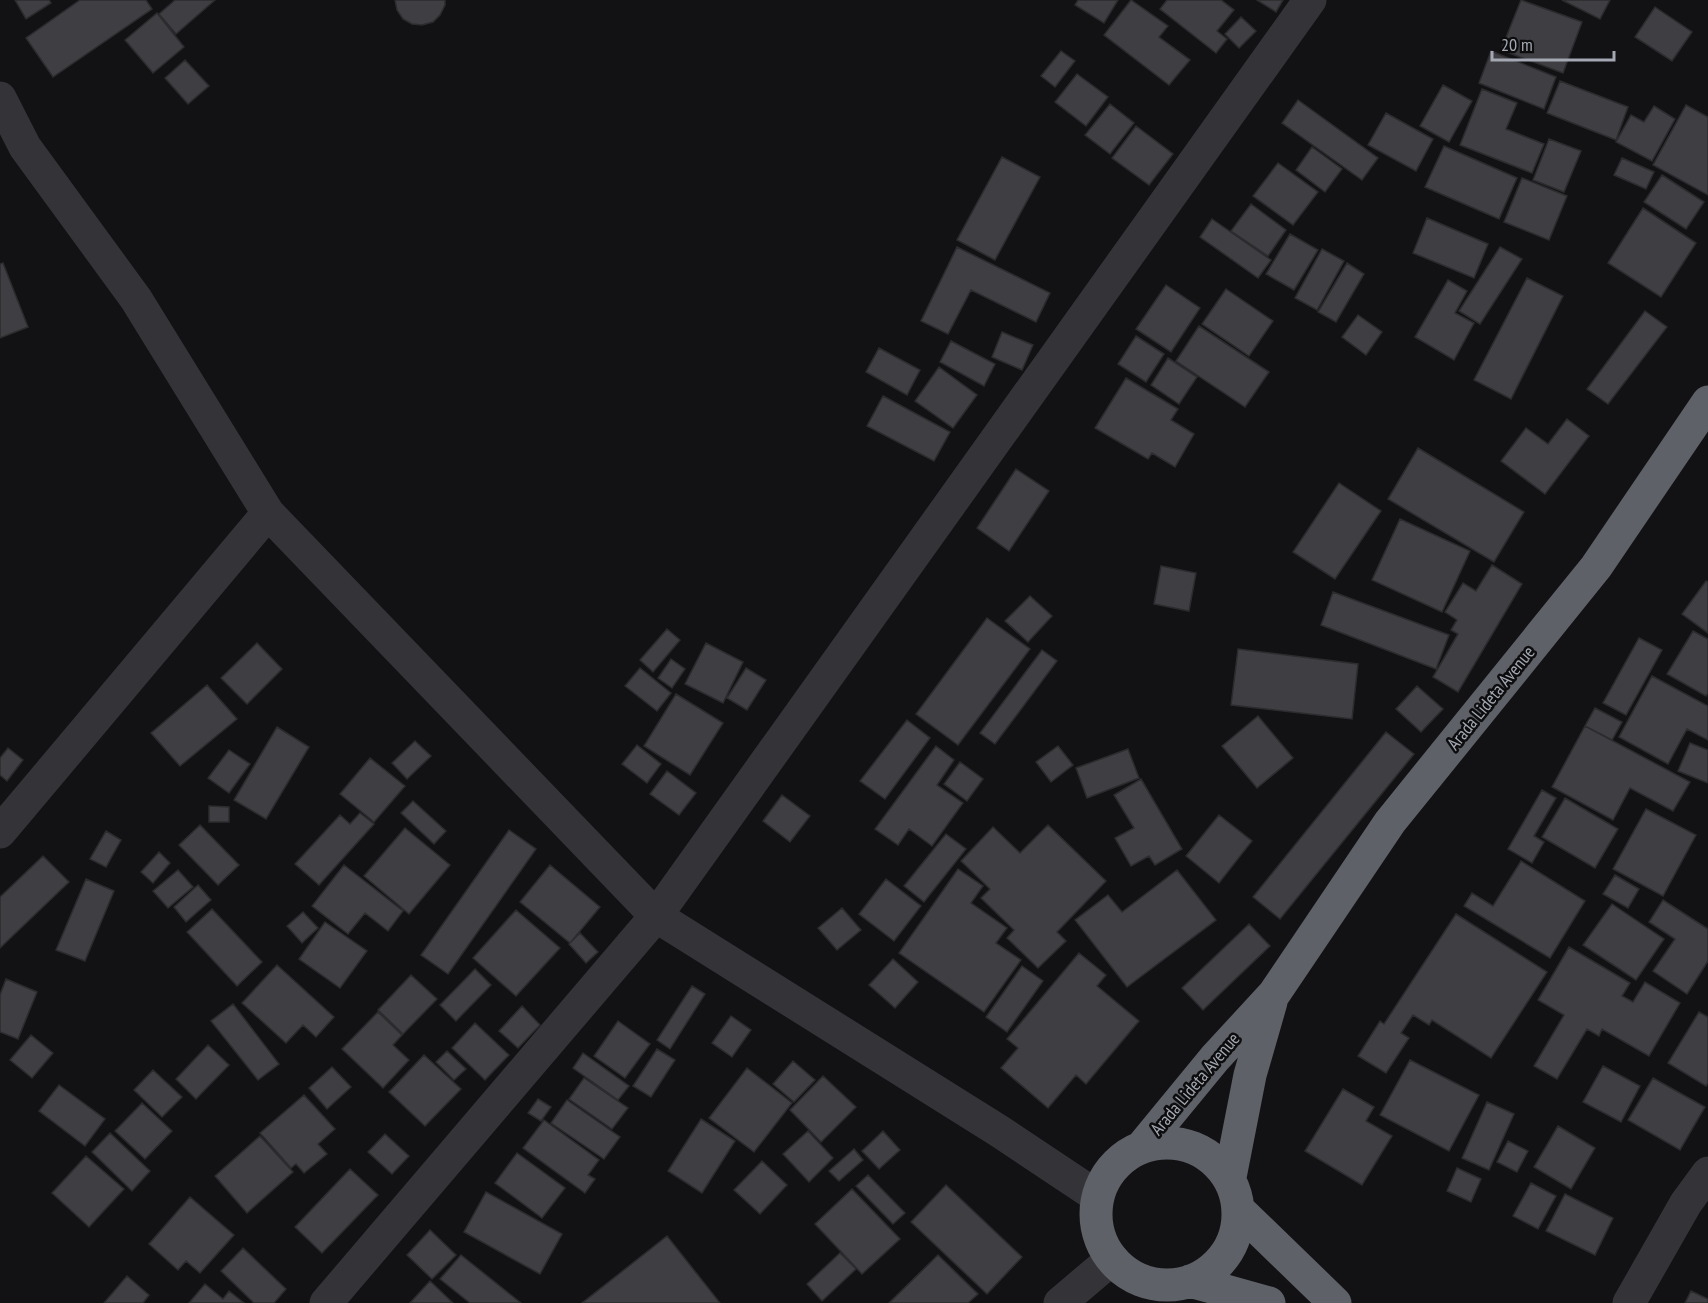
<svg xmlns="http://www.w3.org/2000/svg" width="1708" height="1303" font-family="'PT Sans Narrow',sans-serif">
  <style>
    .building { fill: #3e3e43; stroke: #2c2c2f; stroke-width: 1.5 }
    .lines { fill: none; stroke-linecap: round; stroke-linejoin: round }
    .minor { stroke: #333338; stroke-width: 33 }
    .highway { stroke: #5f6169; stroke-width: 33 }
    .labels { text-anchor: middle; stroke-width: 5; stroke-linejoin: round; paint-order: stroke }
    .street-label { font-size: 18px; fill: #a3a8b3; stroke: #0d0d0e }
  </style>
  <rect width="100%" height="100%" fill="#121113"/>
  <!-- building -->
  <path class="building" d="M15,0H49L51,3L26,19Z
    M80,0H146L152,9L53,77L26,38Z
    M175,0H215L176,34L159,14Z
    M395,0H445V5L440,15L433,22L422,25L412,24L403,19L397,10Z
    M1078,0H1118L1104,23L1075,5Z
    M1131,0L1168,26L1159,37L1190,60L1169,85L1104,35Z
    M1167,0H1221L1234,10L1217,31L1227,39L1216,53L1160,9Z
    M1257,0H1283L1276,12Z
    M1521,0L1582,22L1563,73L1501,50Z
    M1562,0H1610L1600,19Z
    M1655,7L1692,32L1672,61L1635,37Z
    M157,13L184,47L153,73L125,40Z
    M1241,17L1256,31L1239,48L1225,34Z
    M1061,51L1075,61L1055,87L1041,76Z
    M1491,51L1556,77L1544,109L1479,83Z
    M185,60L209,86L188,104L165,78Z
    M1077,74L1108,97L1086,126L1055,102Z
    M1560,81L1628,107L1616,140L1547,113Z
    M1443,85L1472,101L1449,142L1420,126Z
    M1482,89L1517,103L1506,129L1544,144L1532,173L1460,145Z
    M1298,100L1378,158L1362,180L1282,123Z
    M1110,104L1134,123L1110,154L1085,135Z
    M1686,105L1708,117V195L1653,165Z
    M1654,106L1675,119L1652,161L1616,142L1631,115L1644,122Z
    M1386,113L1433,139L1416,171L1368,145Z
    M1136,126L1173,154L1149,185L1112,158Z
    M1549,139L1581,151L1564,192L1533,180Z
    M1444,146L1517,178L1499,219L1425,187Z
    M1312,147L1342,169L1325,192L1296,170Z
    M1002,157L1040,177L995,260L957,240Z
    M1622,158L1654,172L1646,189L1614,175Z
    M1278,163L1318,192L1293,225L1253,196Z
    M1662,175L1704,202L1686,229L1644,202Z
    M1522,178L1567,196L1549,240L1504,222Z
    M1251,204L1286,230L1268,256L1231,231Z
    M1643,208L1696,243L1661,297L1608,263Z
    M1427,218L1488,244L1474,278L1413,253Z
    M1212,219L1271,260L1258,278L1200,237Z
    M1290,234L1318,250L1294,290L1266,274Z
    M957,247L1050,293L1036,322L971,290L948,334L921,321Z
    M1500,247L1522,259L1480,324L1459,311Z
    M1322,249L1344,261L1317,310L1295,298Z
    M3,263L28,327L0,338V264Z
    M1347,263L1364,274L1336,322L1318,312Z
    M1527,278L1563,296L1511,399L1474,380Z
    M1448,280L1467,291L1455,313L1474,323L1454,360L1415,337Z
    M1166,285L1200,308L1171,352L1136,329Z
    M1226,289L1273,321L1249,356L1202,324Z
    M1645,311L1667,327L1608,404L1587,389Z
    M1358,315L1382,332L1366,355L1342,337Z
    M1199,326L1269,372L1245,407L1176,361Z
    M1002,332L1033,345L1022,370L992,357Z
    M1136,336L1164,354L1146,382L1118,364Z
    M951,341L995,364L984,386L940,362Z
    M879,348L920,370L907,395L866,372Z
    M1168,358L1197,377L1179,404L1151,385Z
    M939,367L977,395L953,428L915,401Z
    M1126,378L1178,409L1171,420L1194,434L1175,467L1152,453L1148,459L1095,428Z
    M883,396L950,432L934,461L867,426Z
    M1567,419L1589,436L1545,494L1501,461L1526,428L1548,444Z
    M1418,448L1524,512L1494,562L1388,499Z
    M1016,469L1049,491L1009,551L977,528Z
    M1339,483L1381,511L1335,579L1293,552Z
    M1400,519L1470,551L1442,612L1372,580Z
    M1492,565L1522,584L1458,692L1433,677L1458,634L1451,630L1457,620L1445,612L1463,583L1476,591Z
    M1161,566L1196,573L1189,611L1154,604Z
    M1706,581L1708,582V633L1682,614Z
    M1333,592L1449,635L1436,669L1321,625Z
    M1030,596L1052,616L1028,642L1005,621Z
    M987,618L1030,649L958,745L916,714Z
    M667,629L680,640L653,672L640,660Z
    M1693,631L1708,639V693L1706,696L1667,674Z
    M1639,638L1662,650L1626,715L1603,703Z
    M257,643L282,669L247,704L221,678Z
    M706,643L743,662L723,703L685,684Z
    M1238,649L1358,664L1352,719L1231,705Z
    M1042,650L1057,661L995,744L980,733Z
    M671,659L685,669L672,688L658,678Z
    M640,668L671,693L657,711L625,686Z
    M746,668L766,680L747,710L727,698Z
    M1652,676L1708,706V740L1687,729L1668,764L1619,737Z
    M207,685L237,719L180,766L151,733Z
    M1417,686L1443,709L1421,732L1396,709Z
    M676,694L723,723L690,775L644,746Z
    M1595,708L1622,722L1612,740L1585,726Z
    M1258,716L1293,758L1257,788L1222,746Z
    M907,720L930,738L885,799L860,781Z
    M1585,726L1690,782L1673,811L1630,788L1613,820L1552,787Z
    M277,727L309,747L266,819L234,800Z
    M1386,732L1414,754L1280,919L1253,897Z
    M415,741L431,756L407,779L392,763Z
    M1690,743L1708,750V783L1678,771Z
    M637,745L661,764L647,783L622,764Z
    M936,746L954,760L937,785L963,803L932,846L909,829L898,845L875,829Z
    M1058,746L1073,765L1051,782L1036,762Z
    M8,748L23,760L7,781L0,775V758Z
    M1128,749L1139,778L1087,798L1076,768Z
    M229,750L250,764L229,793L208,778Z
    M370,758L405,786L374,822L340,794Z
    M960,762L983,779L967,801L944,784Z
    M667,771L696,793L679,815L650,794Z
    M1141,779L1182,849L1155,865L1149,856L1131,866L1115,838L1134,828L1114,795Z
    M1542,790L1556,798L1534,836L1544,842L1532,863L1508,849Z
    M782,795L810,816L790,842L763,821Z
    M1565,798L1618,829L1595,868L1542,837Z
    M413,801L446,831L434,844L401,813Z
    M209,806L229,807V822H209Z
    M1646,809L1696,835L1663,896L1613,869Z
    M360,813L374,824L319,885L295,864L340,815L350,824Z
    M1219,815L1252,841L1219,883L1186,856Z
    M200,825L239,865L218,885L179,845Z
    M1048,825L1106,881L1057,932L1066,941L1038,968L1007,938L1014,930L981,898L990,889L961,861L993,827L1020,853Z
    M405,828L450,865L409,914L364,876Z
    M509,830L536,849L448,974L421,955Z
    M106,831L121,840L106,867L90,859Z
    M946,834L966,849L924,902L904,886Z
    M159,852L170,863L153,883L141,872Z
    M43,856L69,882L0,948V897Z
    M1521,861L1585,901L1550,958L1464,906L1472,893L1493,906Z
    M344,865L403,911L388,931L365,913L348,934L312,906Z
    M550,865L600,907L570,943L520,902Z
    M958,869L983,886L971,903L1007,928L996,943L1021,960L984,1012L899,953Z
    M178,870L193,887L168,908L153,891Z
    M1177,870L1216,920L1127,987L1075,920L1108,895L1122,912Z
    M1615,875L1639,889L1628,908L1603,894Z
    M86,879L114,891L85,961L56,950Z
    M886,879L921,906L894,941L859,914Z
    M198,885L211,900L186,922L174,907Z
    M1663,900L1708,929V961L1687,994L1653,971L1675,939L1649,922Z
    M1612,904L1664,939L1636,980L1583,945Z
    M842,908L861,930L837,950L818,928Z
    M212,909L262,962L237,986L187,932Z
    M516,910L560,948L516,996L473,958Z
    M303,912L318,928L302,943L287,926Z
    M1456,914L1547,972L1491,1058L1432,1020L1429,1025L1413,1015L1401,1033L1409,1038L1386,1073L1358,1056L1380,1021L1384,1024Z
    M325,922L367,951L340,988L299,959Z
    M1249,924L1270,946L1203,1010L1182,988Z
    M580,933L598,952L586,963L569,944Z
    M1569,947L1630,983L1622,996L1633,1002L1645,982L1680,1003L1649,1056L1602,1029L1599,1036L1587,1029L1557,1079L1534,1066L1564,1015L1538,1000Z
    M1079,953L1106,975L1097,986L1139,1021L1086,1084L1076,1075L1048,1108L1001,1068L1018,1048L1007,1039Z
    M893,959L918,982L895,1008L869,985Z
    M277,965L334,1017L316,1037L303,1025L286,1043L242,1003Z
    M1022,966L1043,981L1007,1032L986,1017Z
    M475,969L491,985L456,1021L440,1005Z
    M411,975L437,999L403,1034L378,1010Z
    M6,979L37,992L18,1039L0,1032V995Z
    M692,986L705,994L670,1049L657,1040Z
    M233,1004L279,1064L258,1080L211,1021Z
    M522,1006L540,1025L518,1048L499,1031Z
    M378,1012L402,1035L393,1045L409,1060L383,1088L342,1049Z
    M1699,1012L1708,1017V1083L1706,1086L1668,1063Z
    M731,1016L751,1030L732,1057L712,1043Z
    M618,1021L650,1044L625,1078L594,1056Z
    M475,1023L509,1055L485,1080L452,1048Z
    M31,1035L53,1053L32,1078L10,1060Z
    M208,1045L229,1065L196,1099L176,1079Z
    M657,1049L675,1060L651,1097L633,1086Z
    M447,1051L466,1069L454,1080L436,1062Z
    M583,1053L629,1086L618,1100L573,1068Z
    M424,1055L461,1089L425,1126L389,1092Z
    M1410,1060L1479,1095L1449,1151L1380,1115Z
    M793,1061L815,1080L794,1102L773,1084Z
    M1603,1066L1640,1086L1621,1122L1583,1102Z
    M332,1067L351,1087L327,1109L309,1088Z
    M747,1068L792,1103L754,1152L709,1118Z
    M153,1070L182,1097L162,1117L134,1090Z
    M823,1076L856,1107L821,1142L790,1110Z
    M584,1078L628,1108L612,1129L569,1099Z
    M1653,1078L1705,1107L1680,1150L1628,1120Z
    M59,1085L105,1119L85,1146L39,1111Z
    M1343,1089L1374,1107L1366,1121L1392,1136L1362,1185L1305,1151Z
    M304,1095L335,1129L318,1144L327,1154L304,1173L296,1164L291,1168L260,1133Z
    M538,1099L551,1107L541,1121L528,1113Z
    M567,1100L620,1137L604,1159L551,1123Z
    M1487,1102L1514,1114L1489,1170L1462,1158Z
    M142,1103L172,1131L145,1159L115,1131Z
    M701,1119L735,1141L702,1193L668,1171Z
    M544,1120L599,1160L588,1175L595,1179L585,1193L523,1148Z
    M1558,1126L1595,1148L1571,1189L1534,1167Z
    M808,1131L833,1158L809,1182L783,1154Z
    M883,1131L900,1150L879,1169L862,1151Z
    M110,1133L150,1171L132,1191L92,1152Z
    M385,1134L409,1156L392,1174L368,1152Z
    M260,1136L293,1172L247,1213L215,1176Z
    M1508,1141L1528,1151L1517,1172L1497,1162Z
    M854,1149L863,1160L839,1181L829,1171Z
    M517,1153L565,1188L542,1218L495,1183Z
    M86,1156L124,1189L89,1227L52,1193Z
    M762,1161L787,1185L760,1214L734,1190Z
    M1457,1168L1481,1179L1471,1202L1447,1191Z
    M350,1169L378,1195L322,1253L295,1227Z
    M868,1175L905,1213L893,1224L856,1186Z
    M1531,1183L1556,1196L1538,1229L1513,1216Z
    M946,1185L1022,1257L987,1294L911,1222Z
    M852,1189L900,1239L862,1274L815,1224Z
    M486,1192L562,1234L540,1274L464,1232Z
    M1565,1194L1613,1218L1595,1255L1546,1231Z
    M190,1197L234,1235L200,1273L186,1261L178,1270L149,1244Z
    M430,1230L456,1255L432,1279L407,1255Z
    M667,1236L720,1303H582Z
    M243,1248L286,1289L274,1303H254L221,1271Z
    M840,1253L856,1269L822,1301L807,1284Z
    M461,1255L521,1303H470L440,1279Z
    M938,1255L978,1294L968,1303H889Z
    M127,1276L149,1295L143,1303H104Z
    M430,1281L453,1303H410Z
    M205,1284L223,1299L229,1291L244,1303H189Z
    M1691,1291L1708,1299V1303H1685Z"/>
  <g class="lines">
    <!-- minor -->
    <path class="minor" d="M0,98L25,147L136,299L268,513L656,916L999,1131L1098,1197
      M0,832L268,513
      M326,1303L656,916L1310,0
      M1060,1303L1112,1259
      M1629,1303L1686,1203L1708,1173"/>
    <!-- highway -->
    <path class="highway" d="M1096 1214a71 71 0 1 1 142 0a71 71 0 1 1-142 0Z
      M1141,1148L1215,1058L1274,994L1390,822L1596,567L1708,402
      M1230,1177L1250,1075L1271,1002
      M1239,1210L1335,1303
      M1190,1281L1269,1303"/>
  </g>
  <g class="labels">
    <!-- street labels -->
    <g class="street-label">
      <text transform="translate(1491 698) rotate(-51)" y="6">Arada Lideta Avenue</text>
      <text transform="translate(1195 1084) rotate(-50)" y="6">Arada Lideta Avenue</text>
    </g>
  </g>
  <!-- scale -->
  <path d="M1492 51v9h122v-9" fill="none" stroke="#a3a8b3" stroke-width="3"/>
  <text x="1501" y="51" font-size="18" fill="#a3a8b3" stroke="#0d0d0e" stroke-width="4.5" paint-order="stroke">20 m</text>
</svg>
